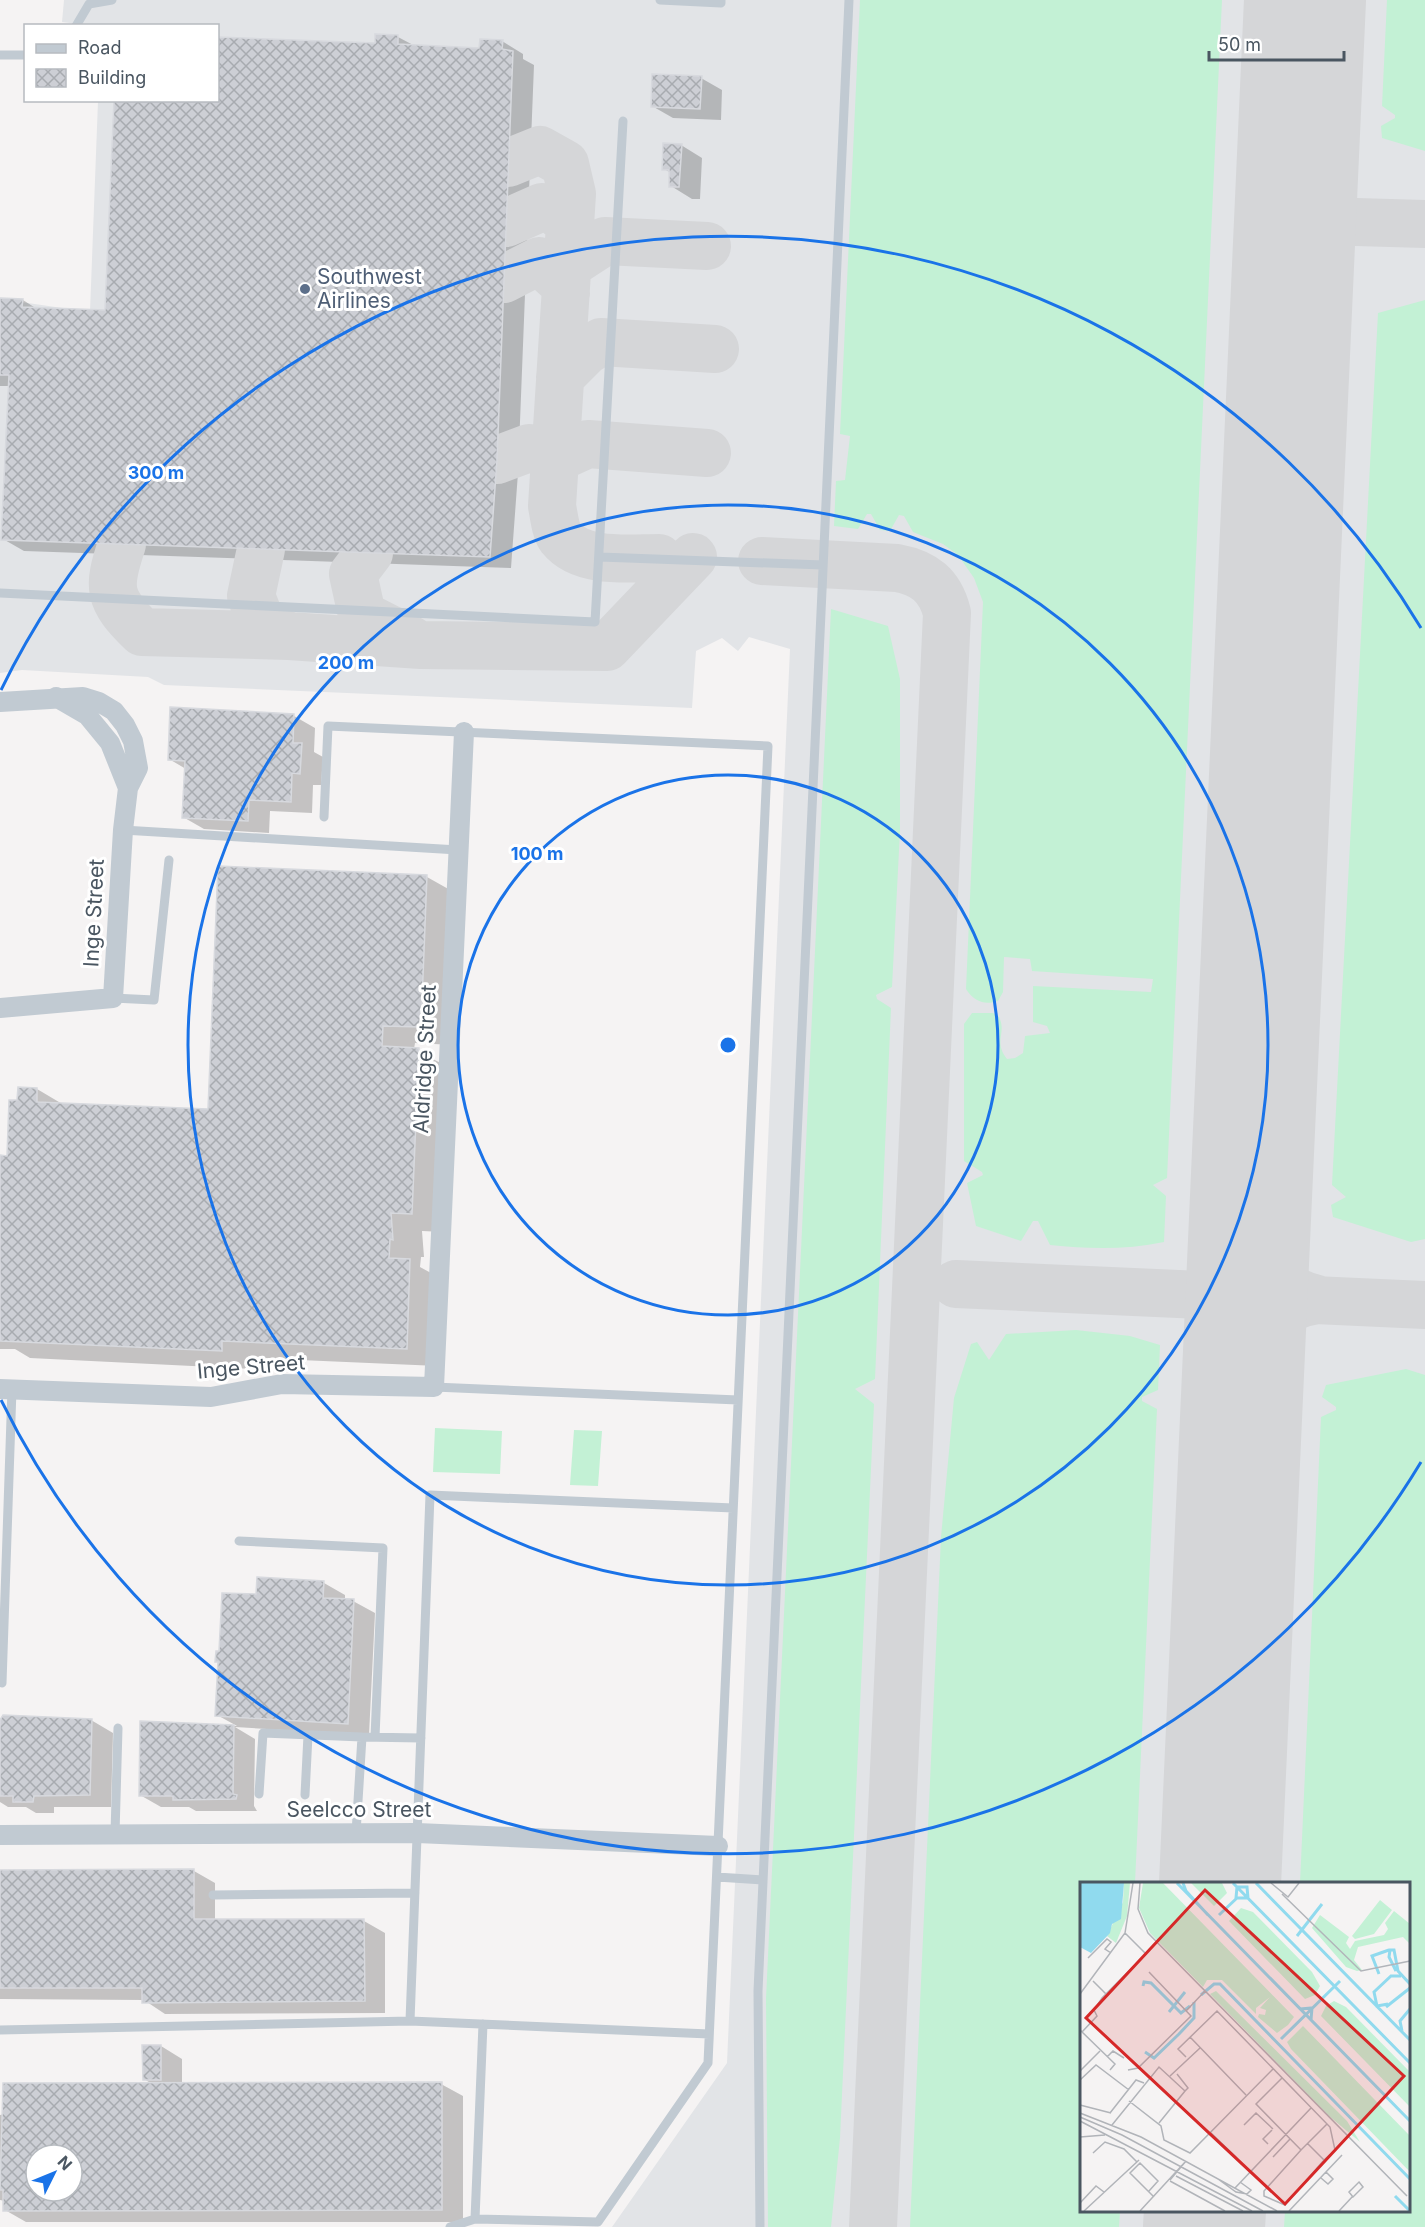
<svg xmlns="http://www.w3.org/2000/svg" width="1425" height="2227" font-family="Inter,sans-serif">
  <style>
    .airport { fill: #e2e4e7; fill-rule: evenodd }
    .grass { fill: #c3f1d5 }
    .shadow { fill: #0003; fill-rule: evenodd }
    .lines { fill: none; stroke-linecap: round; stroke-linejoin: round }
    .taxiway { stroke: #d5d6d8; stroke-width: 48 }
    .runway { stroke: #d5d6d8; stroke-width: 122 }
    .building { fill: url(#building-cross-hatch); stroke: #d7d9de; stroke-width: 1.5; fill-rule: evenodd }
    .service { stroke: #c1cad2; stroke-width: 9 }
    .minor { stroke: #c1cad2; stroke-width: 20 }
    .ring { fill: none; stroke: #1a73e8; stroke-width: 3 }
    .service-dot { fill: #5c6f8a; stroke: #fff; stroke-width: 2 }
    .labels { text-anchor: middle; stroke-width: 6; stroke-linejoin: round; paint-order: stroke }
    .service-label { font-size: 21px; fill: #4e5e75; stroke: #fff; text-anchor: start }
    .street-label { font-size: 21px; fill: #4a5661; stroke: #fff }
    .inset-river { fill: none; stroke: #90daee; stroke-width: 3 }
    .inset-road { fill: none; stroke: #b1b4b9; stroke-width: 1.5 }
    .view { fill: #d62828; fill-opacity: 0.15; stroke: #d62828; stroke-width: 3 }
    .inset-edge { fill: none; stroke: #4a5661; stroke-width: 3 }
    .centre { fill: #1a73e8; stroke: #fff; stroke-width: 3 }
    .ring-label { font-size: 18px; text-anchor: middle; font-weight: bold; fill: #1a73e8; stroke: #fff; stroke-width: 6; stroke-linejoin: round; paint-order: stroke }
  </style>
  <defs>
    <pattern id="building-cross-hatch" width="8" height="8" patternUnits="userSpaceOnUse" patternTransform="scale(1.5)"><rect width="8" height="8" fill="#cdcfd5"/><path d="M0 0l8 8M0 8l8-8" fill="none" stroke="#a8abb0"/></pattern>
  </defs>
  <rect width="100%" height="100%" fill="#f5f3f3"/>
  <!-- airport -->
  <path class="airport" d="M64,0H1425V2227H612L727,2063L790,649L749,637L738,651L722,638L696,651L692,708L164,685L148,677L22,670L0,673V299L90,312L98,101L218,100V26H93L62,22ZM1082,1884H1408V2210H1082Z"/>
  <!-- grass -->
  <path class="grass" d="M860,0H1222L1167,1178L1153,1185L1166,1196L1164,1242C1126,1250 1089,1249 1050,1245L1038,1221H1033L1021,1241L976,1226L967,1183L983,1175L982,1172L964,1161V1024L972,1013H993L999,1017C1007,1033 993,1041 1007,1059L1015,1058L1023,1053L1025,1036L1050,1033L1047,1026L1033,1022V986L1151,992L1153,979L1032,971L1030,959L1004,957L1003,992L998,1001C983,1006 973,1000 966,989L983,602L974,578L958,555L943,544L913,532L904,516L899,515L890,531L880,530L871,514H867L858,529L834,526L836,481L845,480L850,436L840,434Z
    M1387,0H1425V151L1382,138L1381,126L1395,118V115L1382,106Z
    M1425,300V1239L1411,1242L1333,1217L1331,1205L1346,1197L1332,1185L1378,313Z
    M831,609L888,626L900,679V831L892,987L876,995L877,999L891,1008L875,1379L855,1389L874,1404L840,2138L831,2227H768L766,1999Z
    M1076,1330L1130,1336L1160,1345L1158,1390L1142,1397V1401L1157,1409L1135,1883L1082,1884V2210L1120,2211L1119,2227H910L941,1537L954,1398L971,1344L977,1342L989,1360L1006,1334Z
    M1406,1369L1425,1375V2227H1284L1285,2211L1408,2210V1884L1300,1883L1321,1417L1336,1410V1407L1322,1397L1326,1385Z
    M435,1428L502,1431L500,1474L433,1472Z
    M574,1430L602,1431L598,1486L570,1485Z"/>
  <!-- shadow -->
  <path class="shadow" d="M218,37L376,45L398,37L415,46L481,49L502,41L523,54V59L534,65L518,473L511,568L24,551L3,539L10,386H0V300H23L37,309L107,311L218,100Z
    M701,78L722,90L721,120L673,118L652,106Z
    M681,145L702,158L700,199H692L671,186V173L664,169Z
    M294,716L315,728L314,752L323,757L321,785H313L312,813L270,811L269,833L204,829L183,817L186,769L169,759Z
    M220,867L427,877L459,895L453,1045L415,1043L414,1049L450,1068L444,1232L422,1231L424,1257H421L420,1267L442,1279L438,1366L253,1358V1369L30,1358L15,1349H0V1157H8L19,1102L37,1089L64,1105L210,1111Z
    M324,1583L345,1595V1600L353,1601L375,1613L369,1735L235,1727L255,1739L254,1806L257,1811H196L189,1807H161L140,1795L142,1723L237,1726L217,1715L220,1653L258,1596Z
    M91,1720L113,1733L111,1807H54V1813H36L26,1807H8L0,1802V1722Z
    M194,1871L215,1883V1921H364L385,1933V2013L165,2014L144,2000L0,1999V1872Z
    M161,2046L182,2059V2084H441L463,2096V2222H26L5,2210V2201L0,2200V2115L152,2084L144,2079ZM36,2155H72V2191H36Z"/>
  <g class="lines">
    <!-- taxiway -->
    <path class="taxiway" d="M1296,160L1306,0
      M508,163L540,150L565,164L572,194L552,506C554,515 555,530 561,538C582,564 629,558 659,558
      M1356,222L1425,224
      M506,223L542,207L555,211L570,224
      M568,265L605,241L707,246
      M504,279L539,261L563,283L566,293
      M560,377L586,351L601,342L715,349
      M497,460L529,448L550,451L555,459L588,444L707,453
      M122,544C107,588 108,599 142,632L289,636L421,645L607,647L693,557
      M261,549L251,596L262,624L289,636
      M369,553L353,574L362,615L411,640
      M762,561L897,568C924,573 940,585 947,613L873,2227
      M1250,1231C1253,1265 1286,1292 1317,1299
      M956,1284L1425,1305
      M1244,1358C1254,1326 1285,1305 1317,1300"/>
    <!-- runway -->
    <path class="runway" d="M1220,1884L1305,0
      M1204,2227L1205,2210"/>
  </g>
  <!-- building -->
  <path class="building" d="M375,34L398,35V44L479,48L480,39L503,40L502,49L513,51L497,460L490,557L1,540L9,375H0V298L23,299L22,307L105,310L114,100H218V37L375,43Z
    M652,74L702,76L700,109L651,107Z
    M663,143L682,144L679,187H669V170H662Z
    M170,707L294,714L293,743H302L300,774L292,773L291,802L249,800L248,821L182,818L185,761L168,760Z
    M218,866L427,875L421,1027L383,1026L382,1046L419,1048L412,1214L391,1213L393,1240L390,1239L389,1258L410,1259L407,1349L222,1341V1351L0,1341V1155L7,1156L9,1100H17L18,1087L37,1088V1102L208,1109Z
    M257,1577L324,1581L323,1598L354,1599L348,1724L215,1716L218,1662H215L216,1651H219L222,1593L256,1594Z
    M3,1715L92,1719L90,1795L34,1796L33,1802H13V1796H0V1720Z
    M140,1721L234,1725L233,1794L237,1795L236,1799L173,1800V1796H139Z
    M194,1869V1919H364L365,2001L142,2003V1988H0V1870Z
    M142,2045H161V2080H143Z
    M442,2082V2210L3,2211V2190H0L3,2083ZM36,2155H72V2191H36Z"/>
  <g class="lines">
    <!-- service -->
    <path class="service" d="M660,0L721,3V0
      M76,26L89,4L112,0
      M0,55H26
      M600,557L823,565
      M0,593L595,622L623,121
      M324,817L328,726L768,746L708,2063L598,2222L475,2219L483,2024
      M123,830L458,850
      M113,998L154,1000L169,860
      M434,1387L738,1400
      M239,1541L383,1548L375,1737
      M2,1683L12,1389
      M259,1794L263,1733L362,1737
      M305,1795L308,1735
      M356,1833L362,1737L421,1738
      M115,1834L118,1728
      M717,1877L763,1880
      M213,1895L415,1893
      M0,2030L410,2021
      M709,2034L410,2021L430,1495L733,1508
      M450,2227L475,2219
      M760,2227L758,1991L849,0"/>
    <!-- minor -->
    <path class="minor" d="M56,697L87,715L110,743L128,788
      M0,702L83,697L99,702L114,711L125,725L133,741L138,768L128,788L123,830L113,998L0,1008
      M0,1389L211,1397L282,1384L434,1387L464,732
      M0,1835L417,1833L718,1846"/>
  </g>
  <!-- distance rings -->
  <g class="ring">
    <circle cx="728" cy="1045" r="270"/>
    <circle cx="728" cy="1045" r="540"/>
    <path d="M1421 1462A809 809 0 0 1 1 1400M1 690A809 809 0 0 1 1421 628"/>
  </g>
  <!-- markers -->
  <circle class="service-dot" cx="305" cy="289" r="6"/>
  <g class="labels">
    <!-- service labels -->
    <g class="service-label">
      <text x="317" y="284">Southwest<tspan x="317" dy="24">Airlines</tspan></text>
    </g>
    <!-- street labels -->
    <g class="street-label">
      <text transform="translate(94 913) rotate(-87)" y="7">Inge Street</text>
      <text transform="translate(425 1059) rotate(-87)" y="7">Aldridge Street</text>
      <text transform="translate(251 1367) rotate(-5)" y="7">Inge Street</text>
      <text x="359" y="1817">Seelcco Street</text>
    </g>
  </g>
  <!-- overview -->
  <g transform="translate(1080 1882)">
    <rect width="330" height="330" fill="#f5f3f3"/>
    <path d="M63,1H83L214,135L208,143L197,151L178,135L179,132L185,133L186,128L180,126L190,115L176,126V132L142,98H127L123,105L70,51L59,26ZM111,1H142L147,11L134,24ZM300,18L312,28L294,52L275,57L272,54ZM161,26L173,30L232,90L240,104L235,113L225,117L149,39ZM314,29L330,42V62L323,55L278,65L274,78L282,88L277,89L266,85L232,46L240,33L269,55L266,61L270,67L275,59L304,53L308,47L305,41ZM136,109L267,239L280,260L249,234L130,112ZM254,119L266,125L330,190V225L241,134L246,124ZM223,144L330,254V290L211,167L207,160Z" fill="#c3f1d5"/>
    <path d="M44,1H50L47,34L36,61L27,54L43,20Z" fill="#c3f1d5"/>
    <path d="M0,1H44L41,37L32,42L30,51L11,71L0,65Z" fill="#90daee"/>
    <path class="inset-river" d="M97,1L330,239M103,1L106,9L128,33M153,1L330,181M176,1L330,158M157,5H167L168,16H156ZM139,33L158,15M217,54L242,22M316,89L309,75L310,68H314L318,89L330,102M299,92L292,74L309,68M63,104L64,100L71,101L101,131L110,124M121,113L134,102H140L330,297M308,122L297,124L294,110L311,94H321M306,125L330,106M220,127L232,126L231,138M89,130L105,110M322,149L320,139L330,127M201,157L260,99M65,170L74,176L99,152L114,136V120M315,314L330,329"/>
    <path class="inset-road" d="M60,1L58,27L68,51L327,314M191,1L208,15L219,1M202,12L281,89L330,79M8,76L27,57L31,60L25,67L31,71M13,99L26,112M0,112L45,51L53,1M106,129L125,109M0,148L35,182L30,188M2,150L17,134L14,128L22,116L66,72L45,51M110,155L166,213M27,175L33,169L44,176M106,175L98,167L137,129L250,245L255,268L244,278L227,261M48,188L58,186L111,134L69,90M0,189L20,169M97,192L108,206L105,209M90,194L120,166M202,196L176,222L221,268L247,242M0,198L16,183L49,208M49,219L81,244L84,258L110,271L193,187M0,223L31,231M0,231L61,255L197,329M30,231L56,198L64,201M0,235L42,253L183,329M0,239L172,329M32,243L79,185L105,209L79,241M164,243L176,231L193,247M131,251L157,276M0,255L25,253M188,262L183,257L192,248M221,268L184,309V314L205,323L244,278M13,271L25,260L44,267L57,280M193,275L210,257M96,294L163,329M241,296L248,302L253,297L246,290M138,297L156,310L167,312L171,308L160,300M90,298L106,279M90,299L145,329M279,300L283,305L273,315L269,310ZM155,306L231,226M69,309L78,299L60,281L50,291L74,315M0,321L16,304L24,310M4,329L59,278M60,329L106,279M209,329L262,273M259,329L273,314"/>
    <path class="view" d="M125,8L324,194L205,322L6,136Z"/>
    <rect width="330" height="330" class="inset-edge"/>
  </g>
  <circle cx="728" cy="1045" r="9" class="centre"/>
  <g class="ring-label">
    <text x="156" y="479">300 m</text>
    <text x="346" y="669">200 m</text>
    <text x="537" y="860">100 m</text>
  </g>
  <!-- legend -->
  <rect x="24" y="24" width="195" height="78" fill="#ffffff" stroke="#b7bbc0" stroke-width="1.5"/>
  <rect x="36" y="44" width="30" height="9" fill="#c1cad2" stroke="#b7bbc0" stroke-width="1.5"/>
  <text x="78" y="54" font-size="18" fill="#4a5661">Road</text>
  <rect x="36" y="69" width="30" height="18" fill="url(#building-cross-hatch)" stroke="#b7bbc0" stroke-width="1.5"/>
  <text x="78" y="84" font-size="18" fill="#4a5661">Building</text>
  <!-- north arrow -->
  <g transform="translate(54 2173) rotate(47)"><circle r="28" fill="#ffffff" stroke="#b7bbc0" stroke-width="1.5"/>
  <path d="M0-4.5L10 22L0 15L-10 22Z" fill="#1a73e8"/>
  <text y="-9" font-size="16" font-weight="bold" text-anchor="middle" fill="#4a5661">N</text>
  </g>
  <!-- scale -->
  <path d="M1209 51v9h135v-9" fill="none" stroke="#4a5661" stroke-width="3"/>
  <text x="1218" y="51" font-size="18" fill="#4a5661" stroke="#ffffff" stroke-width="4.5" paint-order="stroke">50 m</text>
</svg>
